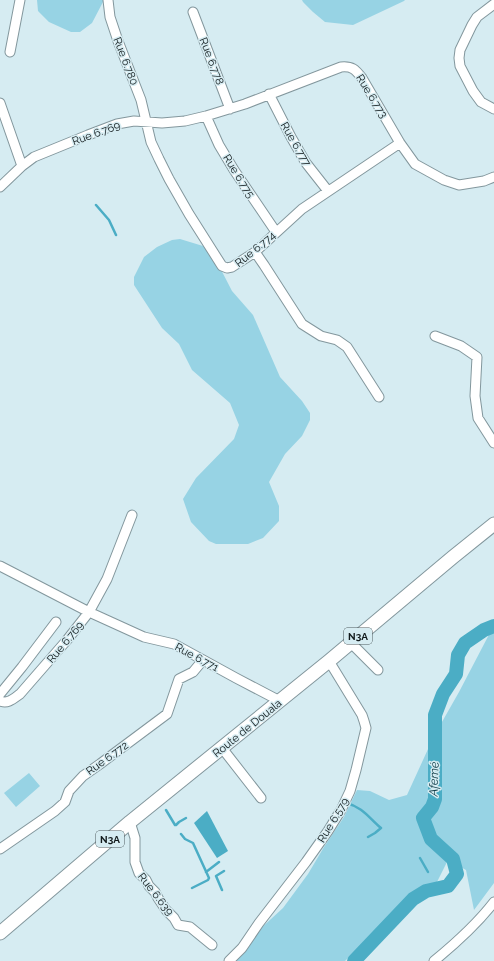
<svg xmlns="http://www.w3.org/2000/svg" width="494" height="961" font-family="Raleway,sans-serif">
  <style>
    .green { fill: #97d3e4 }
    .water { fill: #4badc5 }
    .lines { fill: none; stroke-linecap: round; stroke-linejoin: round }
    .stream { stroke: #4badc5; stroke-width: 2.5 }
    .river { stroke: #4badc5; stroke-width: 14 }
    .minor-casing { stroke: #83979d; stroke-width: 11 }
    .highway-casing { stroke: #83979d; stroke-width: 15 }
    .minor { stroke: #fff; stroke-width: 9 }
    .highway { stroke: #fff; stroke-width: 13 }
    .labels { text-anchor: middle; stroke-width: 3; stroke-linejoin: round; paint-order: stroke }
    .shield { fill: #d6ecf2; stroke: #4d595c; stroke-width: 1 }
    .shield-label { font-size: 10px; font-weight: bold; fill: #121a1c }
    .street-label { font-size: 11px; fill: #121a1c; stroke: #d6ecf2 }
    .water-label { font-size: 12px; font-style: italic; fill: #0d3a45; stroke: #d6ecf2 }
  </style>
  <rect width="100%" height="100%" fill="#d6ecf2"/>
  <!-- green -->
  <path class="green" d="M37,0H104L92,23L80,32H71L49,22L38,11Z
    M302,0H405L404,1L353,25L325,22L313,12L303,2Z
    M180,239L203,246L215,258L232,291L253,315L280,377L302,401L310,413V420L302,436L285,454L269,482L279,506V521L263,538L248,544H216L209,541L191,522L183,499L196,478L234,439L239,425L230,403L192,370L179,344L162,328L134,285V277L144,257L157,247L172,240Z
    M494,625V883L474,910L466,870L448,860L437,882L410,896L345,961H232V952L259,930L283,908L308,874L324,847L344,817L357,790L370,791L389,800L407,795L434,736L459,692Z
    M29,773L40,786L16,807L4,793Z"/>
  <!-- water -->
  <path class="water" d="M207,811L228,851L217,858L194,823Z"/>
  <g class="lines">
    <!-- stream -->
    <path class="stream" d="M96,205L109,220L116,235
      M346,803C363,807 369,818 381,828L375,833L368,837
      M166,810L175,825
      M176,825L179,822L186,818
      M181,834L185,839L193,843L209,878L208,880L192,888
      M420,858L428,872
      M206,872L219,862
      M222,890L216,876L224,871"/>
    <!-- river -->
    <path class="river" d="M354,961L413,899L426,891L448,886L457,874L453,859L431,839L423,818L432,807L435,799V715L443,694L456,674L458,655L465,643L484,630L494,626"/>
    <!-- minor casing -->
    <g class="minor-casing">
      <path id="minor" d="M108,0L110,17L118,41L141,100L151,142L159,159L169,179L189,214L222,266L227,268L232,267L255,252L302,209L400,143
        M494,4L477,17L472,25L460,50L459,58L460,66L473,91L481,102L494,109
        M193,12L230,109
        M10,52L20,0
        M269,94L291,137L306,163L328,191
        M0,103L22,166
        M206,116L219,145L234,170L276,232
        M0,187L22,166L34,157L88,135L117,124L134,121L162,123L185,121L206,116L245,104L341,67C352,66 355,69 362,78L400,143L415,164L444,180L459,185L484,181L494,177
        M255,252L264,265L302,324L321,336L337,340L347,347L379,397
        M435,336L461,346L477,357L475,396L478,418L494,443
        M132,515L107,579L89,612L144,637L174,644L236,678L280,701
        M0,566L89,612L67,640L20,694C13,699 8,704 0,701
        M351,643L378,670
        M0,694L22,667L56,622
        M222,748L261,798
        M130,822L135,838V862L139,873L146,880L149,886L155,892L158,898L166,910L174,918L178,925L190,927L212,945
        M0,849L55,811L65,802L69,791L83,776L100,764L167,714L179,679L193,672L203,660
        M229,961L242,948L259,923L306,862L328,831L341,810L350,791L356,770L366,728L364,721L362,715L329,661
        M434,961C456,943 477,924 494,902"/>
    </g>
    <!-- highway casing -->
    <g class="highway-casing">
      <path id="highway" d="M0,933L130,822L329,661L453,557L494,524"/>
    </g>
    <!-- minor -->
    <use href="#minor" class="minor"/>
    <!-- highway -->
    <use href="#highway" class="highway"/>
  </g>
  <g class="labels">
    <!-- shield labels -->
    <g class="shield">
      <rect x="344" y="628" width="28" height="16" rx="3"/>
      <rect x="96" y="831" width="28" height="16" rx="3"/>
    </g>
    <g class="shield-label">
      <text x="358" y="640">N3A</text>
      <text x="110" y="843">N3A</text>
    </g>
    <!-- street labels -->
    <g class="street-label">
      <text transform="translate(126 61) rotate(69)" y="4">Rue 6.780</text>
      <text transform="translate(212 61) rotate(69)" y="4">Rue 6.778</text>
      <text transform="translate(372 96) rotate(58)" y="4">Rue 6.773</text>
      <text transform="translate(96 133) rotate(-20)" y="4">Rue 6.769</text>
      <text transform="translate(296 144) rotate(60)" y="4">Rue 6.777</text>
      <text transform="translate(239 176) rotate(58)" y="4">Rue 6.775</text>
      <text transform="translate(255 249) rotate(-39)" y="4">Rue 6.774</text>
      <text transform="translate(65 642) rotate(-50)" y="4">Rue 6.769</text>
      <text transform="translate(197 657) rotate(28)" y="4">Rue 6.771</text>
      <text transform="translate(247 728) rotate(-39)" y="4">Route de Douala</text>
      <text transform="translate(107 758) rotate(-36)" y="4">Rue 6.772</text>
      <text transform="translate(333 820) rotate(-59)" y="4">Rue 6.579</text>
      <text transform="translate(156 894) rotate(52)" y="4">Rue 6.639</text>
    </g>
    <!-- water labels -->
    <g class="water-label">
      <text transform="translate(434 779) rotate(-88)" y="4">Afemé</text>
    </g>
  </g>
</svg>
